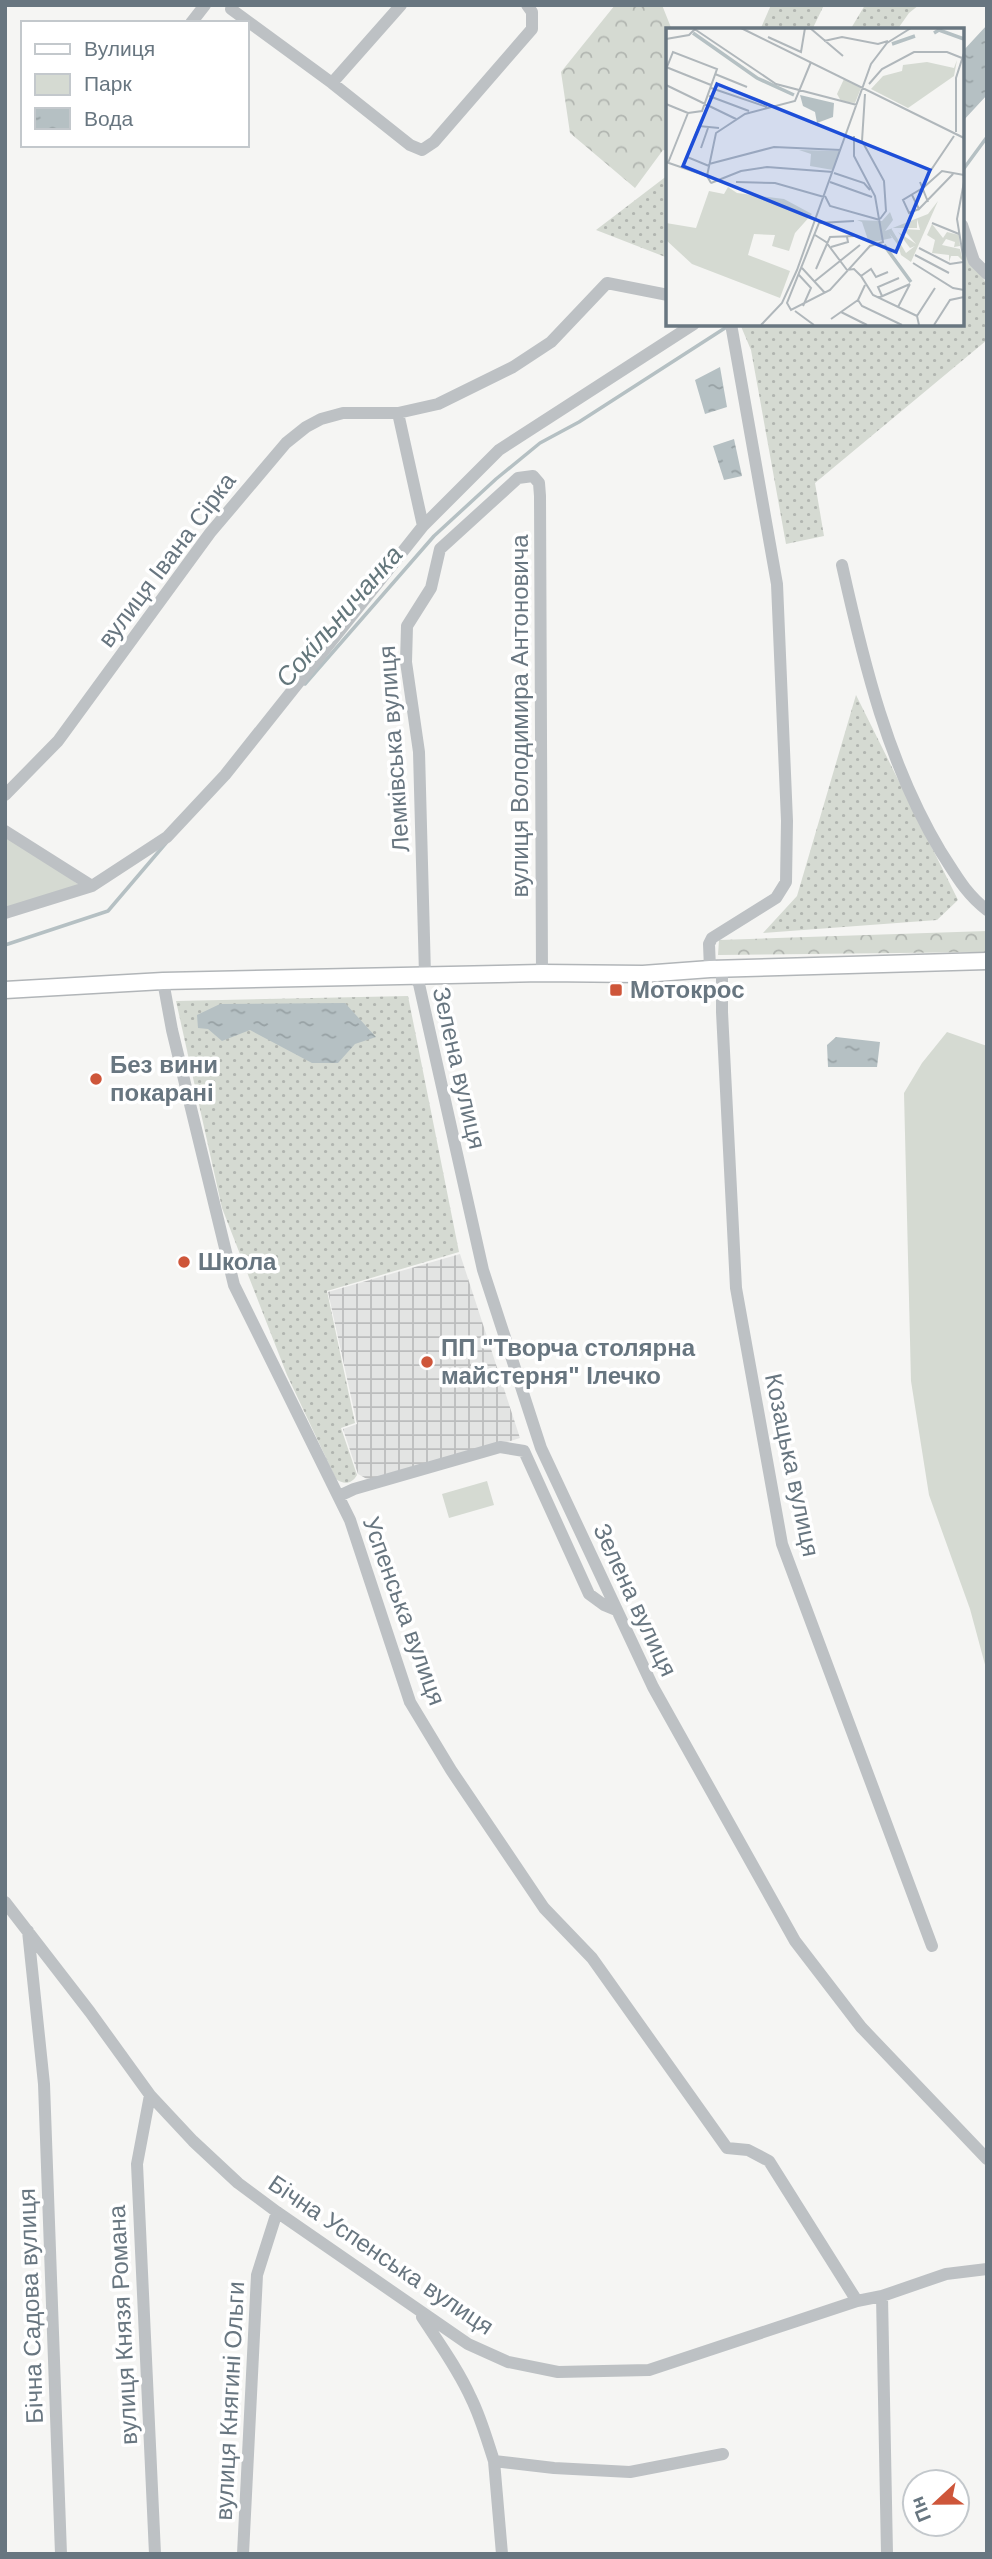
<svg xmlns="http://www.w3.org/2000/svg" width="992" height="2559" font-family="Helvetica,sans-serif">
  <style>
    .industrial { fill: url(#industrial-grid) }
    .grass { fill: url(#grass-dots) }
    .forest { fill: url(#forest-crowns) }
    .green { fill: #d5dad2 }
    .water { fill: url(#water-ripples) }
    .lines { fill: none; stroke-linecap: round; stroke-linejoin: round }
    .stream { stroke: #b5c0c3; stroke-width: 3.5 }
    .major-casing { stroke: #b1b5b8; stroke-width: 19 }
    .minor { stroke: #bdc1c4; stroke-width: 12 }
    .major { stroke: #fff; stroke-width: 16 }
    .poi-dot { fill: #ce563a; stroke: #fff; stroke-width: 2.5 }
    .labels { text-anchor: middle; stroke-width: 7; stroke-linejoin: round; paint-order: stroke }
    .street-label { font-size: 24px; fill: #687680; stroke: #fff }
    .poi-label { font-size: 24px; font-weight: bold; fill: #687680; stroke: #fff; text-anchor: start }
    .water-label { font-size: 26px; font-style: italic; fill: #64777c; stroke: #fff }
    .inset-river { fill: none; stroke: #b5c0c3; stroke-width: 3.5 }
    .inset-road { fill: none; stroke: #b0b7bb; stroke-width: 2 }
    .view { fill: #1d4ed8; fill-opacity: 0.15; stroke: #1d4ed8; stroke-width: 3.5 }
    .inset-edge { fill: none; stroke: #687680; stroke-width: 3.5 }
  </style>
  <defs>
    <pattern id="industrial-grid" width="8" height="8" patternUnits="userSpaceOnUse" patternTransform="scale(1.75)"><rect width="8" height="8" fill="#e3e4e3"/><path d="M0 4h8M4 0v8" fill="none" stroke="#bcbdbd"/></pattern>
    <pattern id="grass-dots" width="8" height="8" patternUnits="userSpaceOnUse" patternTransform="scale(1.75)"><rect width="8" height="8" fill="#d5dad2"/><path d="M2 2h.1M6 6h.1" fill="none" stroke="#b1b5b0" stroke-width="1.8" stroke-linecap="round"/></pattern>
    <pattern id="forest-crowns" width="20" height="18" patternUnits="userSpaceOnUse" patternTransform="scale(1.75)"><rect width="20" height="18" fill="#d5dad2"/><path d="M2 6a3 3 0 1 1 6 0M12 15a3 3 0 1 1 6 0" fill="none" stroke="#b1b5b0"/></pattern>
    <pattern id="water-ripples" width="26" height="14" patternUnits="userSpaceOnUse" patternTransform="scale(1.75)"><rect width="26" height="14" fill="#b5c0c3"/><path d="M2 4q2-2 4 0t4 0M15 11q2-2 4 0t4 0" fill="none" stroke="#97a1a4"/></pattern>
  </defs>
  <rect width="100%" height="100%" fill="#f5f5f3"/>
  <!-- industrial -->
  <path class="industrial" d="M460,1254L520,1438L374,1483L358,1474L343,1429L357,1424L328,1292Z"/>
  <!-- grass -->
  <path class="grass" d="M771,5H824L812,30H760Z
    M865,5H919L909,13L897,30H850Z
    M668,175V258L596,230Z
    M962,249L987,284V340L815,483L824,536L786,544L751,350L740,324H962Z
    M856,695L958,900L937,920L763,933L797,896Z
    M408,996L459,1252L327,1291L355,1423L341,1428L357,1475C352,1484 344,1485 336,1479L287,1375L222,1208L176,1001Z"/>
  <!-- forest -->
  <path class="forest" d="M615,5H662L672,30H668V151L663,150L635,188L570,133L561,72Z
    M987,931V952L718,955L719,940Z"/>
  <!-- green -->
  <path class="green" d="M5,832L82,887L5,913Z
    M947,1032L987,1046V1672L970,1609L929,1495L911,1381L904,1093L922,1063Z
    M487,1481L494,1505L449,1518L442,1494Z"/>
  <!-- water -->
  <path class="water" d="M987,25V95L962,122V52Z
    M720,367L727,407L705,414L695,380Z
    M734,439L742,476L724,480L713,446Z
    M345,1003L376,1037L355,1044L338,1063H312L250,1030L222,1041L208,1029L198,1028L197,1015L220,1004Z
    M836,1037L880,1042L877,1067H828L827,1045Z"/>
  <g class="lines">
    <!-- stream -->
    <path class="stream" d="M962,171L987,137
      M305,684L434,536L496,479L540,443L579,422L725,328
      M5,945L108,911L166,843"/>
    <!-- major casing -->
    <g class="major-casing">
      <path id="major" d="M5,990L163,981L542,973L643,974L710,969L987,961"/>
    </g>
    <!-- minor -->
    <path class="minor" d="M231,9L332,83L410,145L422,150L434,142L532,29V12L527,5
      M191,23L205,5
      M332,83L401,5
      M962,225L974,261L987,274
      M398,413L423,526
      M842,565C864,664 888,764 941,852C956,875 965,893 987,910
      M5,795L58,741L210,533L286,443L306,427L321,419L343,413H398L438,404L513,367L551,342L607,283L668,295
      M5,831L92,886
      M5,913L92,886L167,837L225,775L423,526L499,450L694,324
      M710,969L709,944L712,938L776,898L786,882L787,821L777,584L731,324
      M722,969V1012L736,1288L782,1544L932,1946
      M425,975L419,752L406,662L407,626L431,588L440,549L518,478L533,476L539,483L540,496L542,973
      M414,976L419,984L483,1270L541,1448L653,1687L795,1941L861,2027L987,2159
      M163,981L172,1030L234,1285L350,1520L410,1702L451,1770L544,1908L592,1958L727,2148L748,2150L769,2161L857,2301
      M339,1496L354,1489L500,1447L524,1451L589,1594L604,1605L616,1610
      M5,1902L90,2012L150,2095L193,2141L238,2183L277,2212L468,2344L508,2362L558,2372L649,2370L857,2301L882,2296L946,2274L987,2269
      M28,1931L44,2084L61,2554
      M150,2095L137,2164L155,2554
      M882,2296L887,2554
      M422,2317C439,2343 458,2369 471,2398C481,2418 487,2440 494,2461L502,2554
      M494,2461L554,2468L630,2472L723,2454
      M243,2554L257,2275L277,2212"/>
    <!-- major -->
    <use href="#major" class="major"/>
  </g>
  <!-- markers -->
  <g class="poi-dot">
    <rect x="609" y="983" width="14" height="14" rx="3.5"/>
    <circle cx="96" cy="1079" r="7"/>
    <circle cx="184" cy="1262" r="7"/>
    <circle cx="427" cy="1362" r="7"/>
  </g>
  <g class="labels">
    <!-- street labels -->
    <g class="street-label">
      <text transform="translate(167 560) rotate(-53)" y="8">вулиця Івана Сірка</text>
      <text transform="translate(520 716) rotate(-90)" y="8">вулиця Володимира Антоновича</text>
      <text transform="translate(394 749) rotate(-94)" y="8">Лемківська вулиця</text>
      <text transform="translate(459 1068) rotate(77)" y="8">Зелена вулиця</text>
      <text transform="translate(792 1465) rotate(78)" y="8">Козацька вулиця</text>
      <text transform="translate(635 1600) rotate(65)" y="8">Зелена вулиця</text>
      <text transform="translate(404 1611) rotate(70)" y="8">Успенська вулиця</text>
      <text transform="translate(381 2255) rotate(34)" y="8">Бічна Успенська вулиця</text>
      <text transform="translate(31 2306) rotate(-92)" y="8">Бічна Садова вулиця</text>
      <text transform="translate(123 2325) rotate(-93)" y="8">вулиця Князя Романа</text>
      <text transform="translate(230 2401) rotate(-87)" y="8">вулиця Княгині Ольги</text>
    </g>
    <!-- poi labels -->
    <g class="poi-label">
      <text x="630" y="998">Мотокрос</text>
      <text x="110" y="1073">Без вини<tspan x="110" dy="28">покарані</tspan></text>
      <text x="198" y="1270">Школа</text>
      <text x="441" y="1356">ПП "Творча столярна<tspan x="441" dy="28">майстерня" Ілечко</tspan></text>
    </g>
    <!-- water labels -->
    <g class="water-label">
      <text transform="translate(339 616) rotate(-49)" y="9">Сокільничанка</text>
    </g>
  </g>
  <!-- overview -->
  <g transform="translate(666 28)">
    <rect width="298" height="298" fill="#f5f5f3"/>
    <path d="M178,51L195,60L189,75L175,73L171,66ZM133,122L174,123L167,142L144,138L145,126ZM272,173L245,234L235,227L232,217L223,205L226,210L203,215L196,194L191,192L216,193L224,184L227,192L219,203L262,186ZM251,191L254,202L237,201L250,216L232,204L244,220L249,218L240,225L225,200H251ZM266,196L277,210L281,204L293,207L294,218L288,219L289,214L280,211L276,217L294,221L297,233L292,228H285L283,234V227L266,225L269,212L261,207Z" fill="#d5dad2" fill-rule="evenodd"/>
    <path d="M291,32L288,48L242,80L205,61L217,48L236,43L237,37L261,34L288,40ZM62,159L71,165L118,171L146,186L129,205L123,223L106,218L109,207L88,206L82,227L124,243L114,270L26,236L0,212V195L30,200L43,163L58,166Z" fill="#d5dad2"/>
    <path d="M134,67L168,75L167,89L151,95L149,84L137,78Z" fill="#b5c0c3"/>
    <path class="inset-river" d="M27,5L91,50L128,67M268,5L273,2L298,11M226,16L249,8M218,217L245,254"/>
    <path class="inset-road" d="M27,0L110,56L191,77M75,0L298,110M144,0L177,28M102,9L135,24L139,0M0,11L23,7L29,1M158,13L176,9L212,16L222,13M0,39L45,57M1,39L7,24L51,41L36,83L22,85M49,46L81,59M203,56L216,41L248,24H281L296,30M0,57L70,91M45,60L101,79M199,66L196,113L218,153L220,183L214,191M43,68L83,83M0,76L22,85M290,104V50L298,25M188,108V128L209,168L217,214L204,218L164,262L125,282L121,275L153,195L188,193M35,120L42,100M0,134L41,148L45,155M2,135L22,85M43,136L108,119L175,122M43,138L21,129L33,98L53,100M168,145L198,155L204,162M41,148L50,105L79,86L129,73L145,34M261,148L288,108M70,154L109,155L158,169M164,154L206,169M254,154L262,174M298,154L291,191L298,234M45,155L75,143L101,139L167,144M257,160L276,143L298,147M246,167L253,181L287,146M159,168L164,178L214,192M253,181L243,185L237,172L255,161M266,195L293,206M149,207L160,214L181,242L188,241L195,248L207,267L251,288M165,219L182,214L181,209M253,220L284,236L297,234M249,227L283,245M247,235L287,260L298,262M136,240L159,265M150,241L164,209L188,208M133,247L145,260L137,278M195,248L205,241L210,249L222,244M149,253L194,217M199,257L192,272L196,278L236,297M216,268L212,259L233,250M212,270L244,256M232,279L244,256M129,283L148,297M175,284L201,297M165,291L192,272M95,297L116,275L131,242L205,36L221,15L245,0M253,297L251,288L269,260M268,297L284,272L298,269"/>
    <path class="view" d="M51,56L264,142L230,224L17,138Z"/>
    <rect width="298" height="298" class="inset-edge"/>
  </g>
  <!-- border -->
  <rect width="992" height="2559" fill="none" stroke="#687680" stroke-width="14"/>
  <!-- legend -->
  <rect x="21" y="21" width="228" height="126" fill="#ffffff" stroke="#c3c8cc" stroke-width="2"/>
  <rect x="35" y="44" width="35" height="10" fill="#ffffff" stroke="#c3c8cc" stroke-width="2"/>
  <text x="84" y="56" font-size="21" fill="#687680">Вулиця</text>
  <rect x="35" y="74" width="35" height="21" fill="#d5dad2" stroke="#c3c8cc" stroke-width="2"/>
  <text x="84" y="91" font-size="21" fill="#687680">Парк</text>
  <rect x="35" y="108" width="35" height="21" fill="url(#water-ripples)" stroke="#c3c8cc" stroke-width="2"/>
  <text x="84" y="126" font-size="21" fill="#687680">Вода</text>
  <!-- north arrow -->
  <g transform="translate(936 2503) rotate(248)"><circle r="33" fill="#ffffff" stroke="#c3c8cc" stroke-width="2"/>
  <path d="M0-5L12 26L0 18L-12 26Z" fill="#ce563a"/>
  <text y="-10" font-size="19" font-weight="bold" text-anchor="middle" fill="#687680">Пн</text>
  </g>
</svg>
